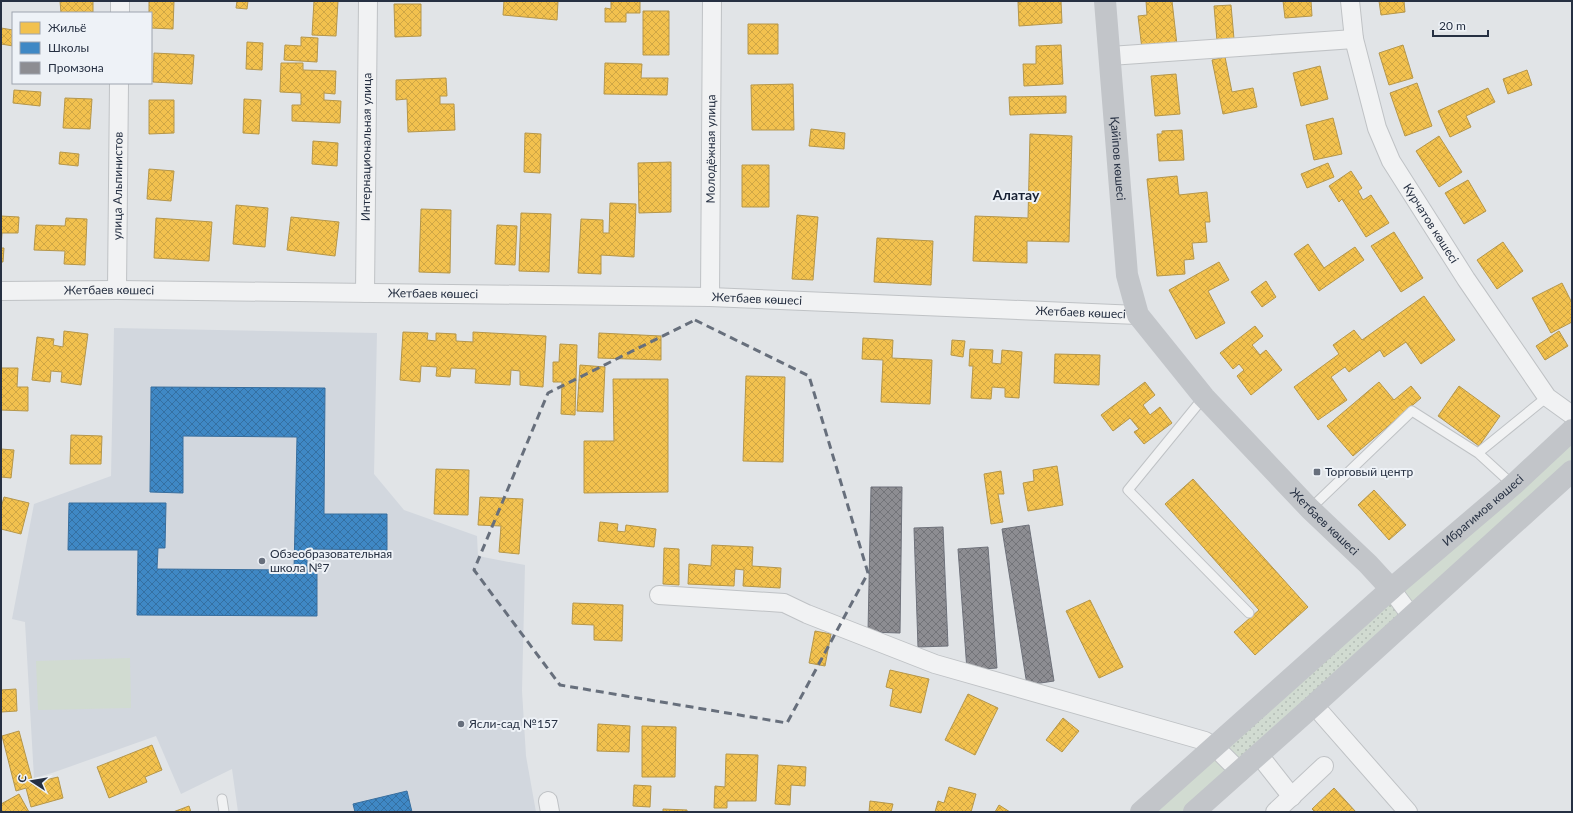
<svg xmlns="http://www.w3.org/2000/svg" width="1573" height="813" font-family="Lato,sans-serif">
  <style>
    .built { fill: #d2d7de }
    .grass { fill: url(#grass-dots) }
    .park { fill: #d1dbd1 }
    .homes { fill: url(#homes-cross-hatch); stroke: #b5964a }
    .schools { fill: url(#schools-cross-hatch); stroke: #386e9e }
    .industry { fill: url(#industry-cross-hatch); stroke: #6e717a }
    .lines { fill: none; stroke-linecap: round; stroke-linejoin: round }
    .lane-casing { stroke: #bfc2c5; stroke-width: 11 }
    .street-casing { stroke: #bfc2c5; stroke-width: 20 }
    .lane { stroke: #f1f2f3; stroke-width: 9 }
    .street { stroke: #f1f2f3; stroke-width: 18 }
    .secondary { stroke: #c2c5c9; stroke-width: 22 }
    .marked { fill: none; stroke: #676f7c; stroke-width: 3; stroke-dasharray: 8 5; stroke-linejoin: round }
    .poi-dot { fill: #676f7c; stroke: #eef2f7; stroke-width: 1.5 }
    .labels { text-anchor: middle; stroke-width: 4; stroke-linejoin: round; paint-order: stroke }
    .street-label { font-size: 12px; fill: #263042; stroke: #eef2f7 }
    .poi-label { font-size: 12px; fill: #263042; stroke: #eef2f7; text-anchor: start }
    .quarter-label { font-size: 14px; font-weight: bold; fill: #182133; stroke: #eef2f7 }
  </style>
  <defs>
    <pattern id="grass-dots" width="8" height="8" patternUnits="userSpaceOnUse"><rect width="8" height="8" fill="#d1dbd1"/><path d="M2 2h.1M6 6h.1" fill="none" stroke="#b3bcb5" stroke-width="1.8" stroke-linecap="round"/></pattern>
    <pattern id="homes-cross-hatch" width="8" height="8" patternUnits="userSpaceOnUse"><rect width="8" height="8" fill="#f2c14e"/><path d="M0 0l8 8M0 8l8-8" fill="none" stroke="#cfa645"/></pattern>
    <pattern id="schools-cross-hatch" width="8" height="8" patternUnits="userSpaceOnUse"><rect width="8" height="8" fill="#3f88c5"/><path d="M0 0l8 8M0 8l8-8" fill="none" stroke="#3570a2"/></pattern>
    <pattern id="industry-cross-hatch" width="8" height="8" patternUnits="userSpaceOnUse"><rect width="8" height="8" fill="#8d8d92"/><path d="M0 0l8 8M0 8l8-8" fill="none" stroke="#737479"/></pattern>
  </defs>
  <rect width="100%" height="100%" fill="#e1e4e7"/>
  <!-- built -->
  <path class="built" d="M114,328L377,333L374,474L404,510L477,536L478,556L525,565L522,691L526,756L536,812H238L232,769L181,794L156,736L52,773L34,778L25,622L12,619L34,504L111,476Z"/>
  <!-- grass -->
  <path class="grass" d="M1393,596L1409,617L1240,767L1222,749Z"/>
  <!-- park -->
  <path class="park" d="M1572,434V469L1412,612L1398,592Z
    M130,658L131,708L38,710L36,661Z
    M1217,753L1235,772L1190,812H1150Z"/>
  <!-- homes -->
  <path class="homes" d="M60,1H93V13H61Z
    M149,1H174L173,29L151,28V13H149Z
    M237,1H248L247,9L236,8Z
    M314,1H338L336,36L312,35Z
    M504,1H558L557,20L503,15Z
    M611,1H640V13H626V22H605V8L611,9Z
    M1034,1H1061L1062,23L1019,26L1018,2Z
    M1146,1H1172L1177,45L1142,49L1138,16L1147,15Z
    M1283,1H1311L1312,16L1285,18Z
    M1379,1H1404L1405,12L1381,15Z
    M394,4H421V36L395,37Z
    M1231,5L1234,39L1217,41L1214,6Z
    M643,11H669V55H643Z
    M748,24H778V54H748Z
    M1,28L13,30V46L1,44Z
    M301,37L318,38L317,62L284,60L285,45L301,46Z
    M247,42L263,43L262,70L246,69Z
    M1061,45L1063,84L1024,86L1023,64H1036V46Z
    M1403,45L1413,78L1389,85L1379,53Z
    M154,53L194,55L192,84L153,82Z
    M1225,57L1232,92L1253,88L1257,107L1223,114L1212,60Z
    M281,63H303V70L336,71L335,94L324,93V100L341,101L340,123L292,121V105H301V93L280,92Z
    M605,63L642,64L641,78H668L667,95L604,94Z
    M1320,66L1328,99L1301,106L1293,73Z
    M1527,70L1532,85L1508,94L1503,79Z
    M1176,74L1180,114L1155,116L1151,76Z
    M446,78L447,96H440V104H454L455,130L408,132L407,99L396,100V80Z
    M1417,83L1432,126L1405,136L1390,93Z
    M793,84L794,130H752L751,85Z
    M1488,88L1495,102L1466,116L1471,127L1450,137L1438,111Z
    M14,90L41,92L40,106L13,103Z
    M1066,96V113L1010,115L1009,97Z
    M65,98L92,99L90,129L63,128Z
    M244,99L261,100L259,134L243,133Z
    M149,100H174V133L149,134Z
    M1333,118L1342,154L1314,160L1306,125Z
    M811,129L845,133L844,149L809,146Z
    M1182,130L1184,160L1159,161L1157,134H1162V131Z
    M525,133L541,134L540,173L524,172Z
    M1030,134L1072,136L1069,242L1027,241V263L973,261L975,216L1028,218Z
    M1439,136L1462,172L1439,187L1416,151Z
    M313,141L338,143L337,166L312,164Z
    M60,152L79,154L78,166L59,164Z
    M671,162V212L639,213L638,163Z
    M1328,163L1334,177L1307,188L1301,174Z
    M742,165H769V207H742Z
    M149,169L174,171L171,201L147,199Z
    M1351,171L1362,188L1358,191L1363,200L1371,195L1389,223L1366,237L1342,199L1339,202L1329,186Z
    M1177,176L1179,195L1207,192L1210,222H1205L1207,242L1192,243L1194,259L1184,260L1185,274L1157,276L1147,179Z
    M1468,180L1486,211L1464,224L1445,193Z
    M610,203L636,204L634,257L601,255V274L578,273L581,219L603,220V233H609Z
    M236,205L268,208L265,247L233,244Z
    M421,209L451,210L450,273L419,272Z
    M521,213L551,214L549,272L519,271Z
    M797,215L818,217L813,280L792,279Z
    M1,216L19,217L18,233H2L1,248H4L3,262H1Z
    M291,217L339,222L335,256L287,250Z
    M66,218L87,219L85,265L64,264L65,251L34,250L36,225L65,226Z
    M156,218L212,222L209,261L154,258Z
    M497,225L517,226L515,265L495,264Z
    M1394,232L1423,278L1401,292L1371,246Z
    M877,238L933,241L931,285L874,282Z
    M1503,242L1523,271L1497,289L1477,260Z
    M1308,244L1324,268L1355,247L1364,260L1319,291L1294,254Z
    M1219,262L1229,280L1208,291L1225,323L1196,339L1169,290Z
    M1266,281L1276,297L1262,307L1251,292Z
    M1562,283L1572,303V322L1551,333L1532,298Z
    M1424,296L1455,340L1421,364L1406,342L1384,357L1380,350L1349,372L1345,367L1331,377L1347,400L1318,420L1294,387L1339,354L1333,345L1354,330L1362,340Z
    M1255,326L1263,336L1252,345L1260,355L1266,350L1282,370L1251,395L1237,376L1244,370L1239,364L1233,369L1220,353Z
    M64,331L88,334L81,385L61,382L62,372L51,371L50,382L32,380L37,337L54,339L53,345L63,347Z
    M1559,331L1568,346L1545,360L1536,346Z
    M403,332L428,333L427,340L436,341V333L456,334V341L473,342V332L546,336L543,387L520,385V371L511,370L510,385L475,383L476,369L451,368L450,377L436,376L437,367L421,366L420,382L400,380Z
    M599,333L661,336V360L598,358Z
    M863,338L893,340L892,358L932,360L930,404L881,402L883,360L862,359Z
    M952,340L965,341L963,357L951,355Z
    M560,344L577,345L575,415L561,414L562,382H553V362H559Z
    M970,349L993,350L992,363L1001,364L1002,350L1022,352L1019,398L1005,397V388L992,387L991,399L971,398L973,366H969Z
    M1055,354L1100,355L1099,385L1054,383Z
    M580,365L605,367L603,412L577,411Z
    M1,368H18L17,387H28V411L1,410Z
    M746,376L785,377L783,462L743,461Z
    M613,379H668V492L584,493V441H614Z
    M1145,382L1155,395L1143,405L1150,415L1160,407L1172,423L1144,444L1134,432L1139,429L1130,418L1113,431L1101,415Z
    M1379,382L1394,400L1411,386L1421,398L1353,456L1327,426Z
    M1459,386L1500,416L1479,446L1438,416Z
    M71,435L102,436L101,464H70Z
    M1,449L14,450L11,478L1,477Z
    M1057,466L1063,505L1028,511L1023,483L1034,481L1033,470Z
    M436,469L469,470L468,515L434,514Z
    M1001,471L1004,494H998L1003,522L991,524L984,474Z
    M1193,479L1308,607L1255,655L1234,632L1259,610L1165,504Z
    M1374,490L1406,525L1389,540L1358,505Z
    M4,497L29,503L21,534L1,529V508Z
    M480,497L523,499L519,554L499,552L501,526L478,525Z
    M600,522L618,524L617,531L625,532L626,525L656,529L654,547L598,541Z
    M712,545L753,547L752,566L781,568L780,588L743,586L744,570L735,569L734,586L688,584L689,564L711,566Z
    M664,548L679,549V585L663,584Z
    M1090,600L1123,667L1099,678L1066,611Z
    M573,603L623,605L622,641L594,640V625L572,624Z
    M815,631L831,634L825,666L809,663Z
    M890,670L929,679L921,713L890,706L893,689L886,687Z
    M16,689L17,711L1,712V690Z
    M968,694L998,708L975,755L945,740Z
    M1063,718L1079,731L1062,752L1046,740Z
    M598,724L630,726L629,752L597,751Z
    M642,726L676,727L675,777H642Z
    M19,731L33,783L58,777L63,798L31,807L26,788L16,791L2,736Z
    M152,745L162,770L145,777L147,782L109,798L97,767Z
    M726,754L758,755L756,801H727V808H714L715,786L725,787Z
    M778,765L806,767L805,786L791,785L790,805L775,804Z
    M634,785L651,786L650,807L633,806Z
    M949,787L976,794L971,812H935L938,801L944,803Z
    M1334,788L1356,812H1315L1312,809Z
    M19,794L29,812H1V804Z
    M870,801L893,804L891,812H869Z
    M999,805L1010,812H995Z
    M189,806L191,812H173Z
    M663,809L687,810V812H663Z"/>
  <!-- schools -->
  <path class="schools" d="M151,387L325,388L324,514H387V550L307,549V570L317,569V616L137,615L138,550H68L69,503H166L165,548H158L157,569L294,570L297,437L183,436V493L150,492Z
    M407,791L412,812H355L353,804Z"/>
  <!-- industry -->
  <path class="industry" d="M871,487H902L900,633L868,632Z
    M1029,525L1054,681L1027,685L1002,529Z
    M943,527L948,646L918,647L914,528Z
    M988,547L997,668L967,670L958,549Z"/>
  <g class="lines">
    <!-- lane casing -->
    <g class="lane-casing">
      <path id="lane" d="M1204,397L1128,490L1249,613
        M1478,453L1547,397
        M1310,509L1412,411L1478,453L1513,485
        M222,799L224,812"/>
    </g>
    <!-- street casing -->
    <g class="street-casing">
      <g id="street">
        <path id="s1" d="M1350,1L1354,39L1377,128L1391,161L1466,279L1547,397L1572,415"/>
        <path d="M120,13V1"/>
        <path d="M1110,56L1354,39"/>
        <path id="s2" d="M117,290L119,83"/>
        <path id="s3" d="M1,291L117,290L710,297L1138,315"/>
        <path id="s4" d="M365,293L368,1"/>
        <path id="s5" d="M710,297L712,1"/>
        <path d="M1391,589L1412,617"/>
        <path d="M659,595L784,603L807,614L935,664L1205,741L1215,747L1240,772"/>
        <path d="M1314,705L1408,812"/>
        <path d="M1259,755L1292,797"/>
        <path d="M548,801L550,812"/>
        <path d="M1275,812L1324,766"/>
      </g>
    </g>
    <!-- lane -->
    <use href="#lane" class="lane"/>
    <!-- street -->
    <use href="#street" class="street"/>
    <!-- secondary -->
    <g class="secondary">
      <path id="s6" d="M1105,1L1127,275L1138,315L1204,397L1310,509L1368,564L1391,589"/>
      <path id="s7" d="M1141,812L1391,589L1513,485L1572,430"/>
      <path d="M1194,812L1314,705L1572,471"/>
    </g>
  </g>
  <!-- marked area -->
  <path class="marked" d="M695,320L809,376L868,573L787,723L560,685L474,570L548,393Z"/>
  <!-- markers -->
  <g class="poi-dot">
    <rect x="1313" y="468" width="8" height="8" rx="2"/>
    <circle cx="262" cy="561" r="4"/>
    <circle cx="461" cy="724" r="4"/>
  </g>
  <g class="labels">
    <!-- street labels -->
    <g class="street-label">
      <text dy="4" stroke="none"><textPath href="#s4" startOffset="146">Интернациональная улица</textPath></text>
      <text dy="4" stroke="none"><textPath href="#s5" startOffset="148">Молодёжная улица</textPath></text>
      <text dy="4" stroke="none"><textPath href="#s6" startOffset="158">Қайіпов көшесі</textPath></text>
      <text dy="4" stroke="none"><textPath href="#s2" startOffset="104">улица Альпинистов</textPath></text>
      <text dy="4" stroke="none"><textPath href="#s1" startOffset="240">Курчатов көшесі</textPath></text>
      <text dy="4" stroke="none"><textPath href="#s3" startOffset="108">Жетбаев көшесі</textPath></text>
      <text dy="4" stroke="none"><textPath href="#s3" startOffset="432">Жетбаев көшесі</textPath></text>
      <text dy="4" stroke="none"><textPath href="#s3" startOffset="756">Жетбаев көшесі</textPath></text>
      <text dy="4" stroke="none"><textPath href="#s3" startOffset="1080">Жетбаев көшесі</textPath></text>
      <text dy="4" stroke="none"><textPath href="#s7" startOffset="456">Ибрагимов көшесі</textPath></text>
      <text dy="4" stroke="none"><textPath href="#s6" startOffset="595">Жетбаев көшесі</textPath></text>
    </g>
    <!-- poi labels -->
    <g class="poi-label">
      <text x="1325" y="476">Торговый центр</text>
      <text x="270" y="558">Обзеобразовательная<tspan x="270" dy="14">школа №7</tspan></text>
      <text x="469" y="728">Ясли-сад №157</text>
    </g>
    <!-- quarter labels -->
    <g class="quarter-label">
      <text x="1016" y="200">Алатау</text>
    </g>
  </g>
  <!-- border -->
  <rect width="1573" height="813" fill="none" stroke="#263042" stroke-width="4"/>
  <!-- legend -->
  <rect x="12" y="12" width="140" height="72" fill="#eef2f7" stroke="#9ea4af"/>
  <rect x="20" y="22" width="20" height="12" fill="#f2c14e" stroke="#9ea4af"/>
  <text x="48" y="32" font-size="12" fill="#263042">Жильё</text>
  <rect x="20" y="42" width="20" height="12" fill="#3f88c5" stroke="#9ea4af"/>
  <text x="48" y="52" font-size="12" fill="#263042">Школы</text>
  <rect x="20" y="62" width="20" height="12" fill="#8d8d92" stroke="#9ea4af"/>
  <text x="48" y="72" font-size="12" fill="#263042">Промзона</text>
  <!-- north arrow -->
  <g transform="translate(32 781) rotate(282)" stroke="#eef2f7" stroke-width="3" paint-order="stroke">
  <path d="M0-3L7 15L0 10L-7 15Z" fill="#263042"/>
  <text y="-6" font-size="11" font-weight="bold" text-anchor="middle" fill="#263042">С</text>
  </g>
  <!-- scale -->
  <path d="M1433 30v6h55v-6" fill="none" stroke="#263042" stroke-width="2"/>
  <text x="1439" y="30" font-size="12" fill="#263042" stroke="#eef2f7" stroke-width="3" paint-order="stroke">20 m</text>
</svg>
